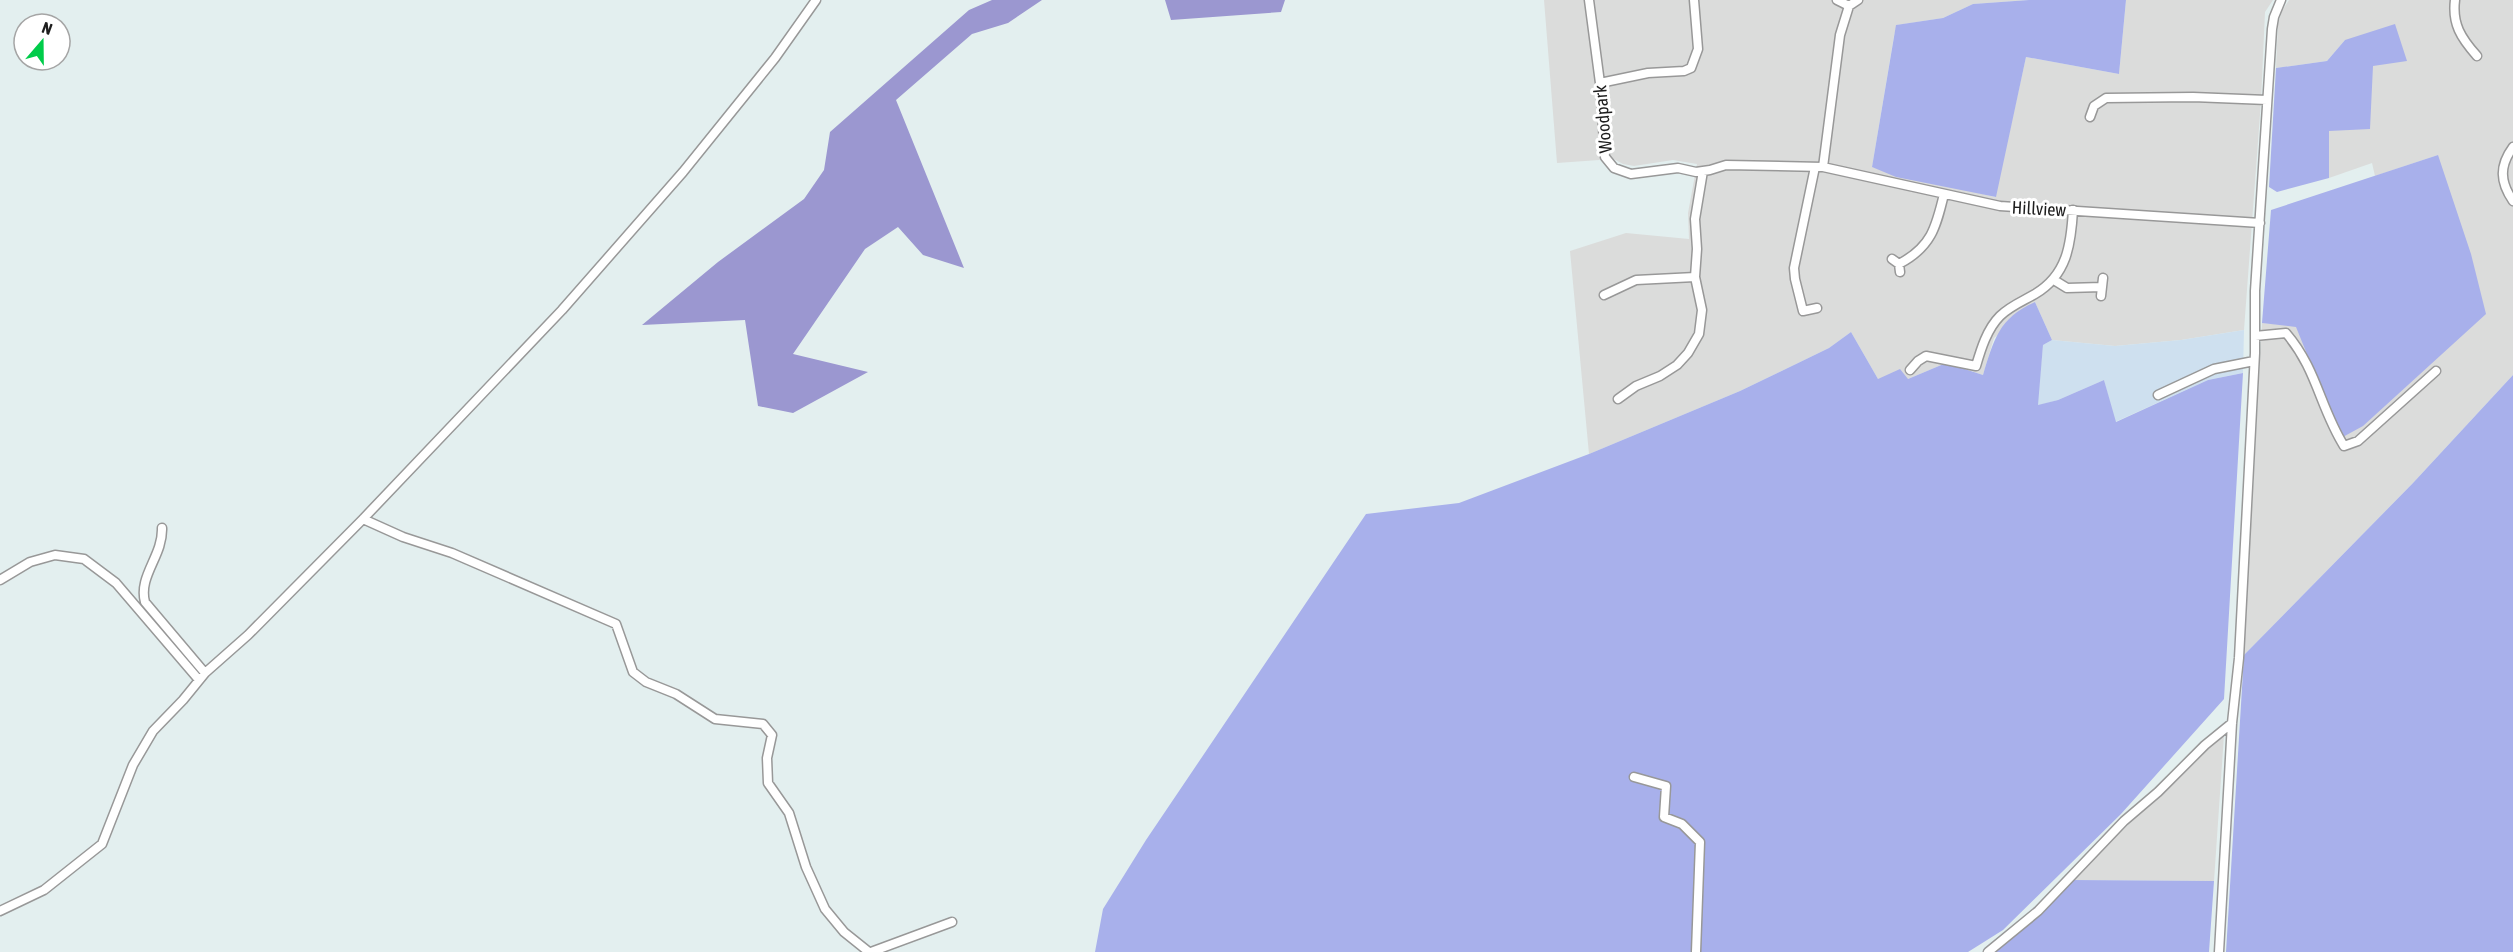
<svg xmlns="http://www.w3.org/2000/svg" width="2513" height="952" font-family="'Asap Condensed',sans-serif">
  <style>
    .residential { fill: #dbdcdb }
    .farmland { fill: #cee0ef }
    .grass { fill: #a8b0eb }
    .forest { fill: #9b97d0 }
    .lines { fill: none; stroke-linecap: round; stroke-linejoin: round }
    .minor-casing { stroke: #989898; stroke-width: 11 }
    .minor { stroke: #fff; stroke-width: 8 }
    .labels { text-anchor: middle; stroke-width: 6; stroke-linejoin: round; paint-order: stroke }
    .street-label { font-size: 18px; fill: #1e1e1e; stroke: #fff }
  </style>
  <rect width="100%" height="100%" fill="#e3efef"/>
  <!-- residential -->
  <path class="residential" d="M1544,0H2029L1973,4L1943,18L1897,25L1894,36L1872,167L1995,197L2026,57L2119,74L2126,0H2273L2265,12L2261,101L2244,330L2181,340L2115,346L2052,340L2035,302L1994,338L1983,375L1946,363L1908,379H1878L1851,332L1829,348L1740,391L1589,454L1570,251L1626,233L1689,239L1688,213L1697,164L1673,160L1634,166L1623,164L1610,157L1599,160L1557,163Z
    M2289,0H2513V375L2413,483L2244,655L2262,323L2296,326L2438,155L2375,176L2372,163L2329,178V131L2345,40L2327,61L2276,68L2278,24L2282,11Z
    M2224,735L2214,881L2072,880L2192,762Z"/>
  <!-- farmland -->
  <path class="farmland" d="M2244,330L2243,373L2208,380L2115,422L2104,380L2058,400L2037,406L2043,345L2052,340L2115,346L2181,340Z"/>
  <!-- grass -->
  <path class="grass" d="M2029,0H2126L2119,74L2026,57L1996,197L1896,177L1872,167L1896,25L1943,18L1973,4Z
    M2395,24L2407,61L2373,66L2370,129L2329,131V178L2277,192L2269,187L2276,68L2327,61L2345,40Z
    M2438,155L2471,254L2486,314L2363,426L2341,438L2296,327L2262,323L2271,210Z
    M2035,302L2052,340L2043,345L2038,405L2058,400L2104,380L2116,422L2208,380L2243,373L2224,699L2121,814L2003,930L1968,952H1095L1103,909L1146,840L1366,514L1459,503L1589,454L1740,391L1829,348L1851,332L1878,379L1900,369L1908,379L1946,363L1983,375C1994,339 1999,318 2035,302Z
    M2513,375V952H2226L2244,655L2413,483Z
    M2072,880L2214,881L2209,952H1994L2031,923Z"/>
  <!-- forest -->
  <path class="forest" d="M992,0H1042L1008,23L972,34L896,100L964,268L923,255L898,227L865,249L793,354L868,372L793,413L758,406L745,320L642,325L718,262L804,199L824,170L830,132L969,10Z
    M1165,0H1285L1281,12L1171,20Z"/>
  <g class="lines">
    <!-- minor casing -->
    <g class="minor-casing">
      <path id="minor" d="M1589,0L1600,83L1605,157L1614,168L1631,174L1678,168L1696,172L1710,170L1726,165L1823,167L2000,206L2260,223
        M1837,0L1849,6
        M2455,0C2452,24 2461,38 2477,56
        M1600,83L1648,73L1684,71L1691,68L1698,49L1694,0
        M2090,117L2094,106L2106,98L2193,97L2267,100
        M2513,147C2499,166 2500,182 2513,201
        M1815,167L1794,268L1795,279L1803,311L1817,308
        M1823,167L1840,35L1849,6L1858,0
        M1892,259L1899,264L1900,272
        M1899,264C1931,247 1936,228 1944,194
        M2054,280L2067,288L2102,287
        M1604,295L1636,280L1695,277
        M2101,296L2103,278
        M2255,336L2286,333C2317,369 2320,408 2344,446L2358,441L2436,371
        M1910,370L1918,361L1926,356L1976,366C1981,349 1987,329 2000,316C2010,306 2023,301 2035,294C2067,275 2071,245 2073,210
        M2158,395L2214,369L2254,361
        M1618,399L1636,386L1660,376L1677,365L1688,353L1699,334L1702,310L1695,277L1697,249L1695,219L1703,171
        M363,519L403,537L452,553L616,624L633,672L646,682L676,694L715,719L763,724L772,735L767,758L768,783L789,813L806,867L825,909L844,932L869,952
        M162,528C163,556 138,576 145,602L205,673
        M0,580L30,562L55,555L84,559L116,583L199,680
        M1634,777L1666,786L1664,817L1682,824L1700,842L1696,952
        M0,911L44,890L102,844L133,765L153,731L183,700L205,673L248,635L363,519L562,310L683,172L775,58L816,0
        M871,952L952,922
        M1988,952L2038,911L2124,821L2158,792L2205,745L2232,723
        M2219,952L2232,723L2239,658L2255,353V291L2272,29L2274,17L2281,0"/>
    </g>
    <!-- minor -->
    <use href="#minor" class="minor"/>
  </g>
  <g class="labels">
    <!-- street labels -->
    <g class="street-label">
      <text transform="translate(1603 119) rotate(-95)" y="6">Woodpark</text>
      <text transform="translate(2039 209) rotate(3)" y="6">Hillview</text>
    </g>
  </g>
  <!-- north arrow -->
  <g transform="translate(42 42) rotate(20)"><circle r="28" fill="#ffffff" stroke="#a5a5a5" stroke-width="1.5"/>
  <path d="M0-4.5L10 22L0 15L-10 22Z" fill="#00cc4a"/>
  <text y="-9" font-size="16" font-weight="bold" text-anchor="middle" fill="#1e1e1e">N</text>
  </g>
</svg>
